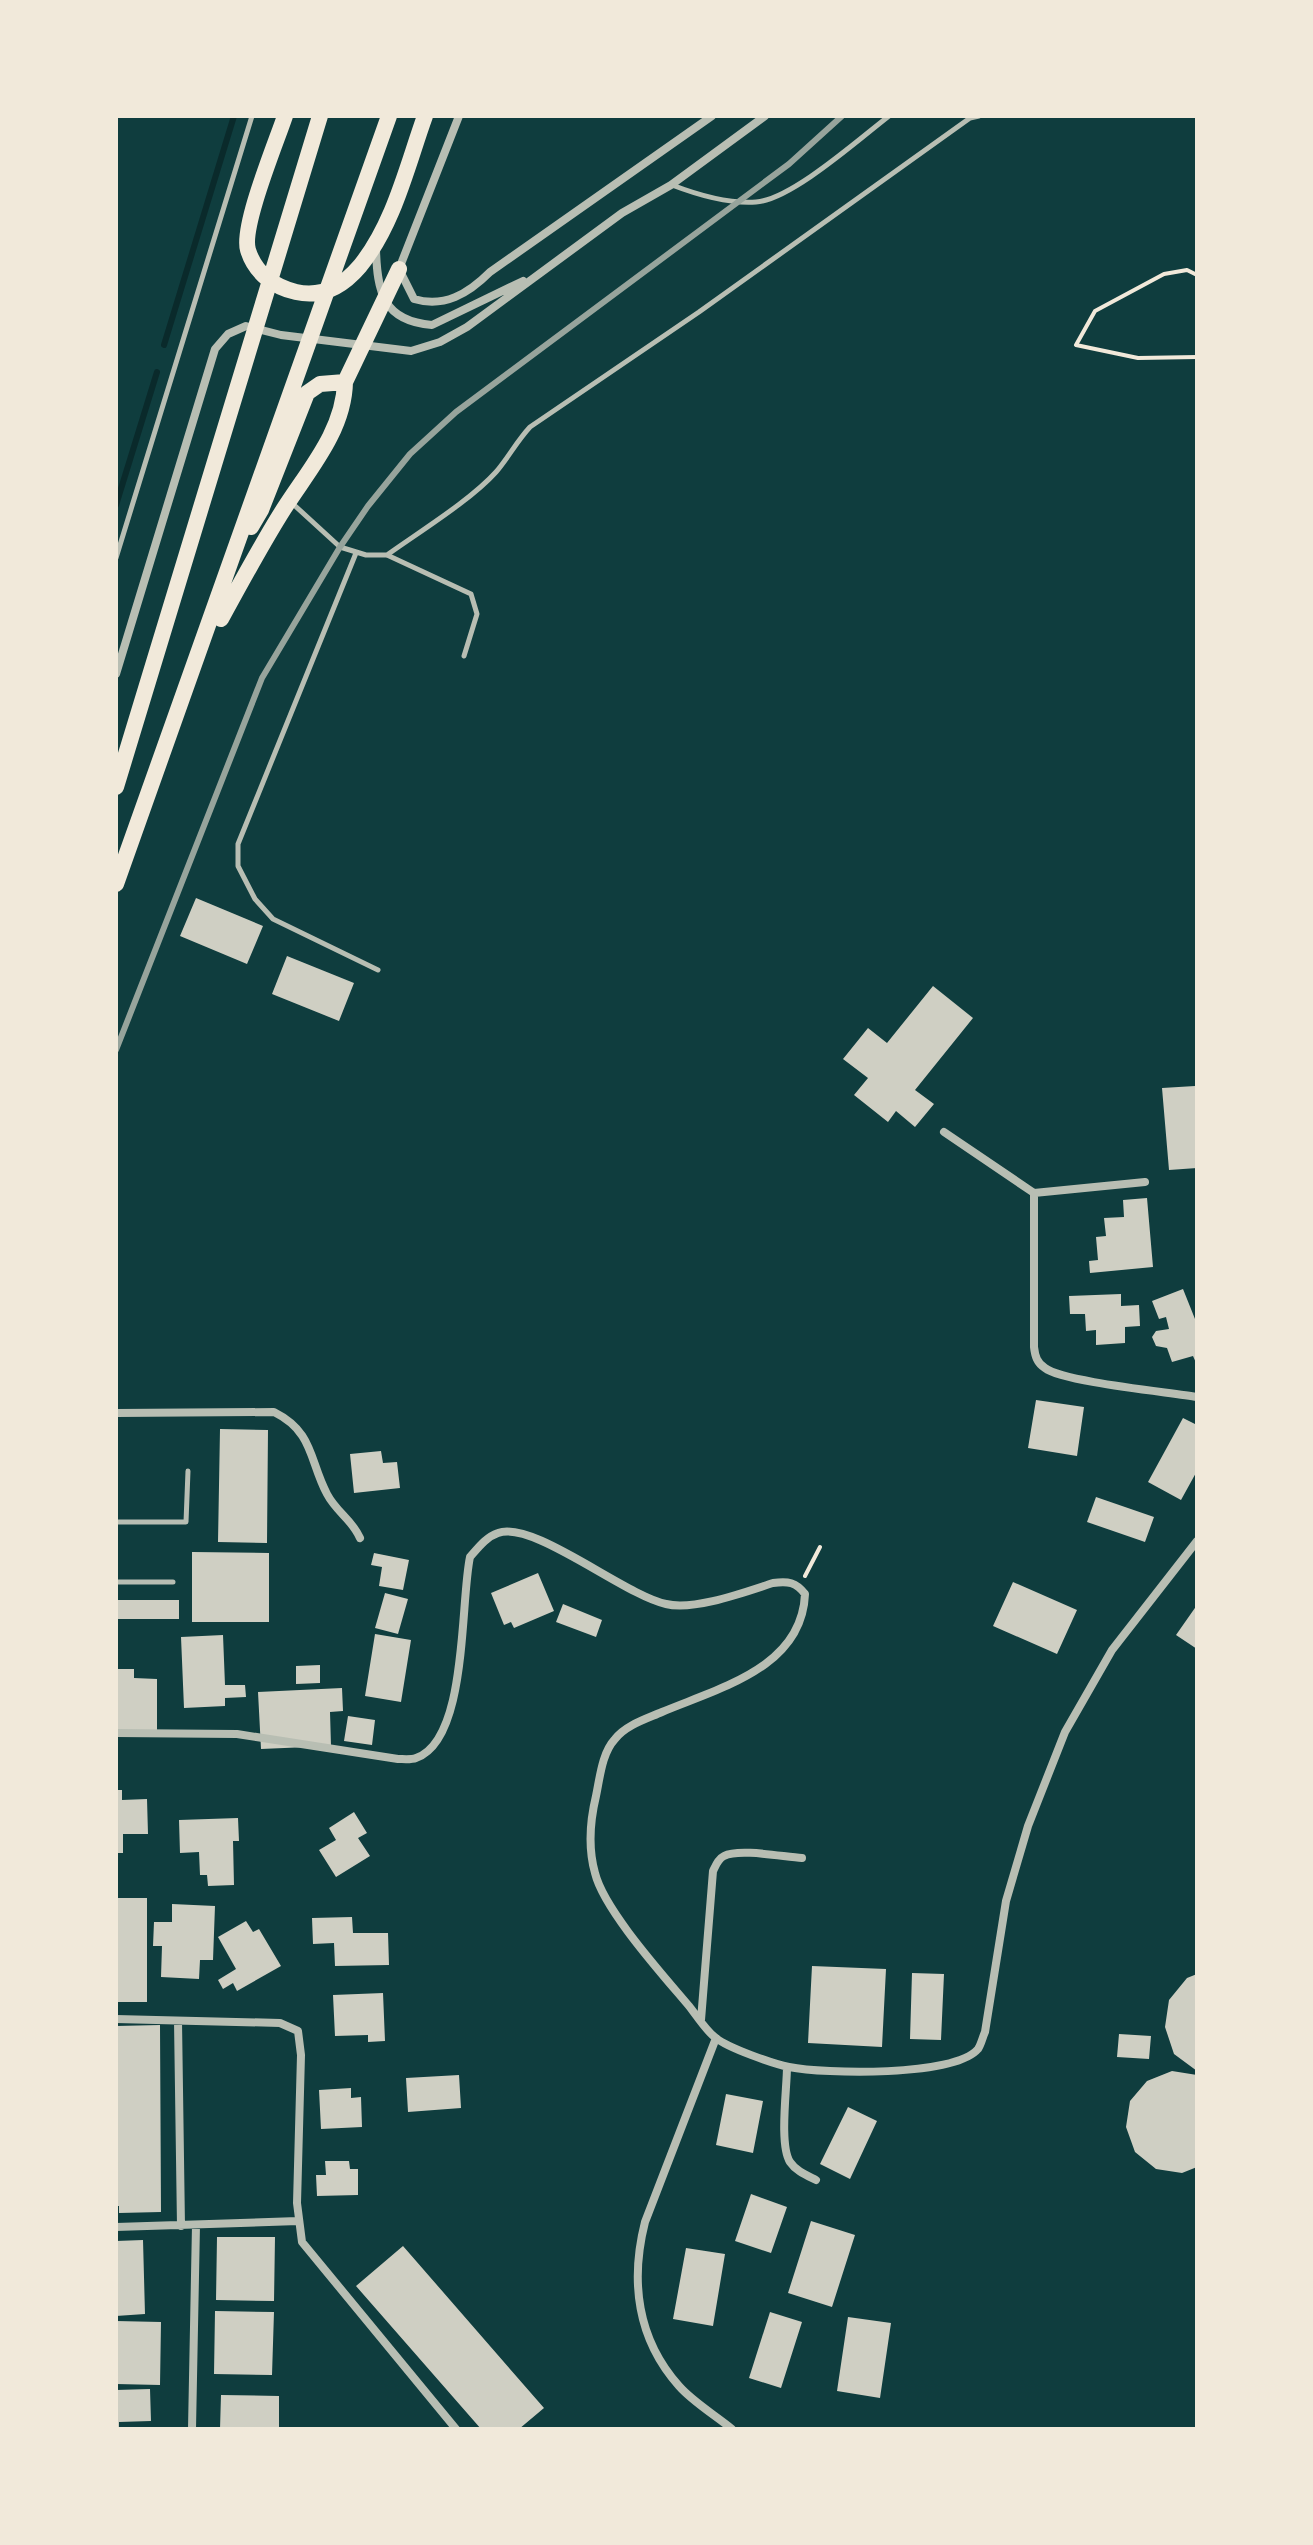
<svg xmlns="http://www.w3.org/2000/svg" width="1313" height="2545" font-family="'Sofia Sans Condensed',sans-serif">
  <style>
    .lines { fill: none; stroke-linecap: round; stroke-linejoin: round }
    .stream { stroke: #0a2a2b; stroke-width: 6 }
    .building { fill: #cfcfc3 }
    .path { stroke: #f1e9da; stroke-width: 4 }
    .service { stroke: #b8beb3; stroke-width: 5 }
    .minor { stroke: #b8beb3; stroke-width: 8 }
    .trunk { stroke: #f1e9da; stroke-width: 16 }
    .rail { stroke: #97a49c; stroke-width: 6 }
  </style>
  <rect width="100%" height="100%" fill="#0f3d3e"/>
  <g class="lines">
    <!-- stream -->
    <path class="stream" d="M164,345L234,116
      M116,505L157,372"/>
  </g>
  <!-- building -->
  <path class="building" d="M196,898L263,926L247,964L180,936Z
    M287,956L354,983L339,1021L272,994Z
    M933,986L973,1018L915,1090L934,1104L915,1127L896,1111L888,1122L854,1095L868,1078L843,1059L868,1028L887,1043Z
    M1195,1086L1197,1168L1169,1170L1162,1088Z
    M1147,1198L1153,1267L1090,1273L1089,1261L1098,1260L1096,1237L1106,1236L1104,1218L1124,1217L1123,1200Z
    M1183,1289L1197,1324V1365L1193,1356L1172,1362L1167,1348L1156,1346L1152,1337L1156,1331L1169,1329L1166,1317L1159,1319L1152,1301Z
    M1121,1294V1306L1139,1305L1140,1326L1125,1327V1343L1096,1345V1330L1086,1331L1085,1314H1070L1069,1296Z
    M1036,1400L1084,1407L1077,1456L1028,1448Z
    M1183,1418L1197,1425V1471L1181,1500L1148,1482Z
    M220,1429L268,1430L267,1543L218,1542Z
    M381,1451L383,1463L397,1462L400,1488L354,1493L350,1454Z
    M1096,1497L1154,1517L1145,1542L1087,1522Z
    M192,1552L269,1553V1622H192Z
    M374,1553L409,1560L403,1590L379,1586L382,1567L371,1565Z
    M538,1573L554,1611L514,1628L511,1622L504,1625L491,1593Z
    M1013,1582L1077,1610L1057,1654L993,1626Z
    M385,1593L408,1599L398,1634L375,1628Z
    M116,1600H179V1619H116Z
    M563,1604L602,1620L596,1637L556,1622Z
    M1197,1605V1649L1176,1635Z
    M375,1634L411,1640L401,1702L365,1696Z
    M223,1635L225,1685H245L246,1697L225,1698V1706L184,1708L181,1637Z
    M320,1665V1683L296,1684V1666Z
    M116,1669H134V1678L157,1679V1732L116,1733Z
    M342,1688L343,1711L330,1712L331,1746L261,1749L258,1692Z
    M348,1716L375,1720L372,1745L344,1741Z
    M116,1790H122V1800L147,1799L148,1834H123V1853H116Z
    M354,1812L367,1833L358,1838L370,1856L336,1877L319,1850L336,1840L329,1828Z
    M238,1818L239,1841H233L234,1885L208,1886L207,1875H200L199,1852L180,1853L179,1820Z
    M116,1898H147V2002H116Z
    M172,1904L215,1906L213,1960H200L199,1979L161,1977L162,1946H153L154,1922H172Z
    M352,1917L353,1933H388L389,1965L335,1966L334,1943L313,1944L312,1918Z
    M246,1921L253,1932L259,1929L281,1966L237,1991L233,1983L223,1989L218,1980L236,1969L218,1937Z
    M812,1966L886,1969L882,2047L808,2043Z
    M912,1973L944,1974L941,2040L910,2039Z
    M1197,1974V2071L1174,2054L1165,2027L1169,2000L1187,1978Z
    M383,1993L385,2041L368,2042V2035L335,2036L333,1995Z
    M160,2025L161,2212L119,2213V2206H116V2026Z
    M1119,2034L1151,2036L1149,2059L1117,2057Z
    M1172,2071L1197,2075V2167L1182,2173L1156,2169L1135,2152L1126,2127L1130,2101L1147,2081Z
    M459,2075L461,2108L408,2112L406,2078Z
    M351,2088V2098L361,2097L362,2127L321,2129L319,2090Z
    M726,2094L763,2101L753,2153L716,2145Z
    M848,2107L877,2121L850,2179L820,2164Z
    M325,2161H349L350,2169H358V2195L317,2196L316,2175H326Z
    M751,2194L787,2207L771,2253L735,2241Z
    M811,2221L855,2235L832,2307L788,2293Z
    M217,2237H275L274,2301L216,2300Z
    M143,2240L145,2314L116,2316V2241Z
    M403,2246L544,2408L519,2429H481L356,2286Z
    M686,2248L725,2254L713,2326L673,2319Z
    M215,2311L274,2312L272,2375L214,2374Z
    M770,2312L802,2322L781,2388L749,2378Z
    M848,2317L891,2323L880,2398L837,2391Z
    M116,2321L161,2322L160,2385L116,2384Z
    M150,2389L151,2421L119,2422V2429H116V2390Z
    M221,2395L279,2396V2429H220Z"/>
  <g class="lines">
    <!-- path -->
    <path class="path" d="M1197,275L1187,270L1164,274L1095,311L1076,345L1138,358L1197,357
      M805,1576L820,1547"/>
    <!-- service -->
    <path class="service" d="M672,185C698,195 727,204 756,202C791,200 859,139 889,116
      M293,504L340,547L366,555H387L471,594L477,614L464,656
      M356,553L238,844V866L255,899L273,919L378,970
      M387,555C419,532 471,500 496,472C508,458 517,441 530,427L699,312L970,118L979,116
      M116,558L252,116
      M116,1522H186L188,1471
      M116,1582H173"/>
    <!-- minor -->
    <path class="minor" d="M459,116L399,269L414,299C444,308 468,294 490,272L712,116
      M376,249C377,292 383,321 432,325L523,281
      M116,674L215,349L228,334L246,326L281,335L411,351L440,342L467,327L622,213L671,185L765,116
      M944,1132L1034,1193
      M1145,1182L1034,1193V1347C1035,1356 1037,1363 1045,1368C1063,1382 1168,1392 1197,1397
      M116,1413L274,1412C314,1432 309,1460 327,1494C337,1513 351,1518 360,1538
      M116,1733L237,1734L398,1759C403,1759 411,1760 416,1758C468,1740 460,1603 470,1557C478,1548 486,1537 498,1533C533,1520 624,1595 666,1604C694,1611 745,1592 773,1583C788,1581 796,1582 805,1594C802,1668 719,1688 662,1712C646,1719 626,1725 615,1739C602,1753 600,1777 596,1796C590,1821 588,1848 595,1873C604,1910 663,1975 689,2006C697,2016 706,2031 716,2038C728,2048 774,2064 789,2067C824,2074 954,2077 978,2049C981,2045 983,2036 985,2032L1006,1901L1028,1826L1065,1732L1112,1650L1197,1541
      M116,2019L280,2023L298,2031L301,2055L297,2203L302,2242L456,2429
      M701,2020L713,1871C716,1865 718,1859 724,1856C739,1848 784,1857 802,1858
      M178,2021L181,2226
      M716,2038L645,2222C630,2281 637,2339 679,2386C693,2402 715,2415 732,2429
      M787,2067C787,2088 779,2145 790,2162C796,2171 806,2175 816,2180
      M116,2227L298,2221
      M192,2429L196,2225"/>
    <!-- trunk -->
    <path class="trunk" d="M285,116C276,143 241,227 248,250C255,273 274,287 296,292C322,298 343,286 360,266C394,224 407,166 425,116
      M251,527L261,510L307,393L320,384L345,382
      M221,619C240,584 259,549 280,515C305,474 344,433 345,382L399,269
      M116,787L320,116
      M116,884C209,628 297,371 389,116"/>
    <!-- rail -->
    <path class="rail" d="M116,1050L262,678L340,547L368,506L410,454L456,412L789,164L842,116"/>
  </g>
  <!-- border -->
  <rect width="1313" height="2545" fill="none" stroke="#f1e9da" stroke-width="236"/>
</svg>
